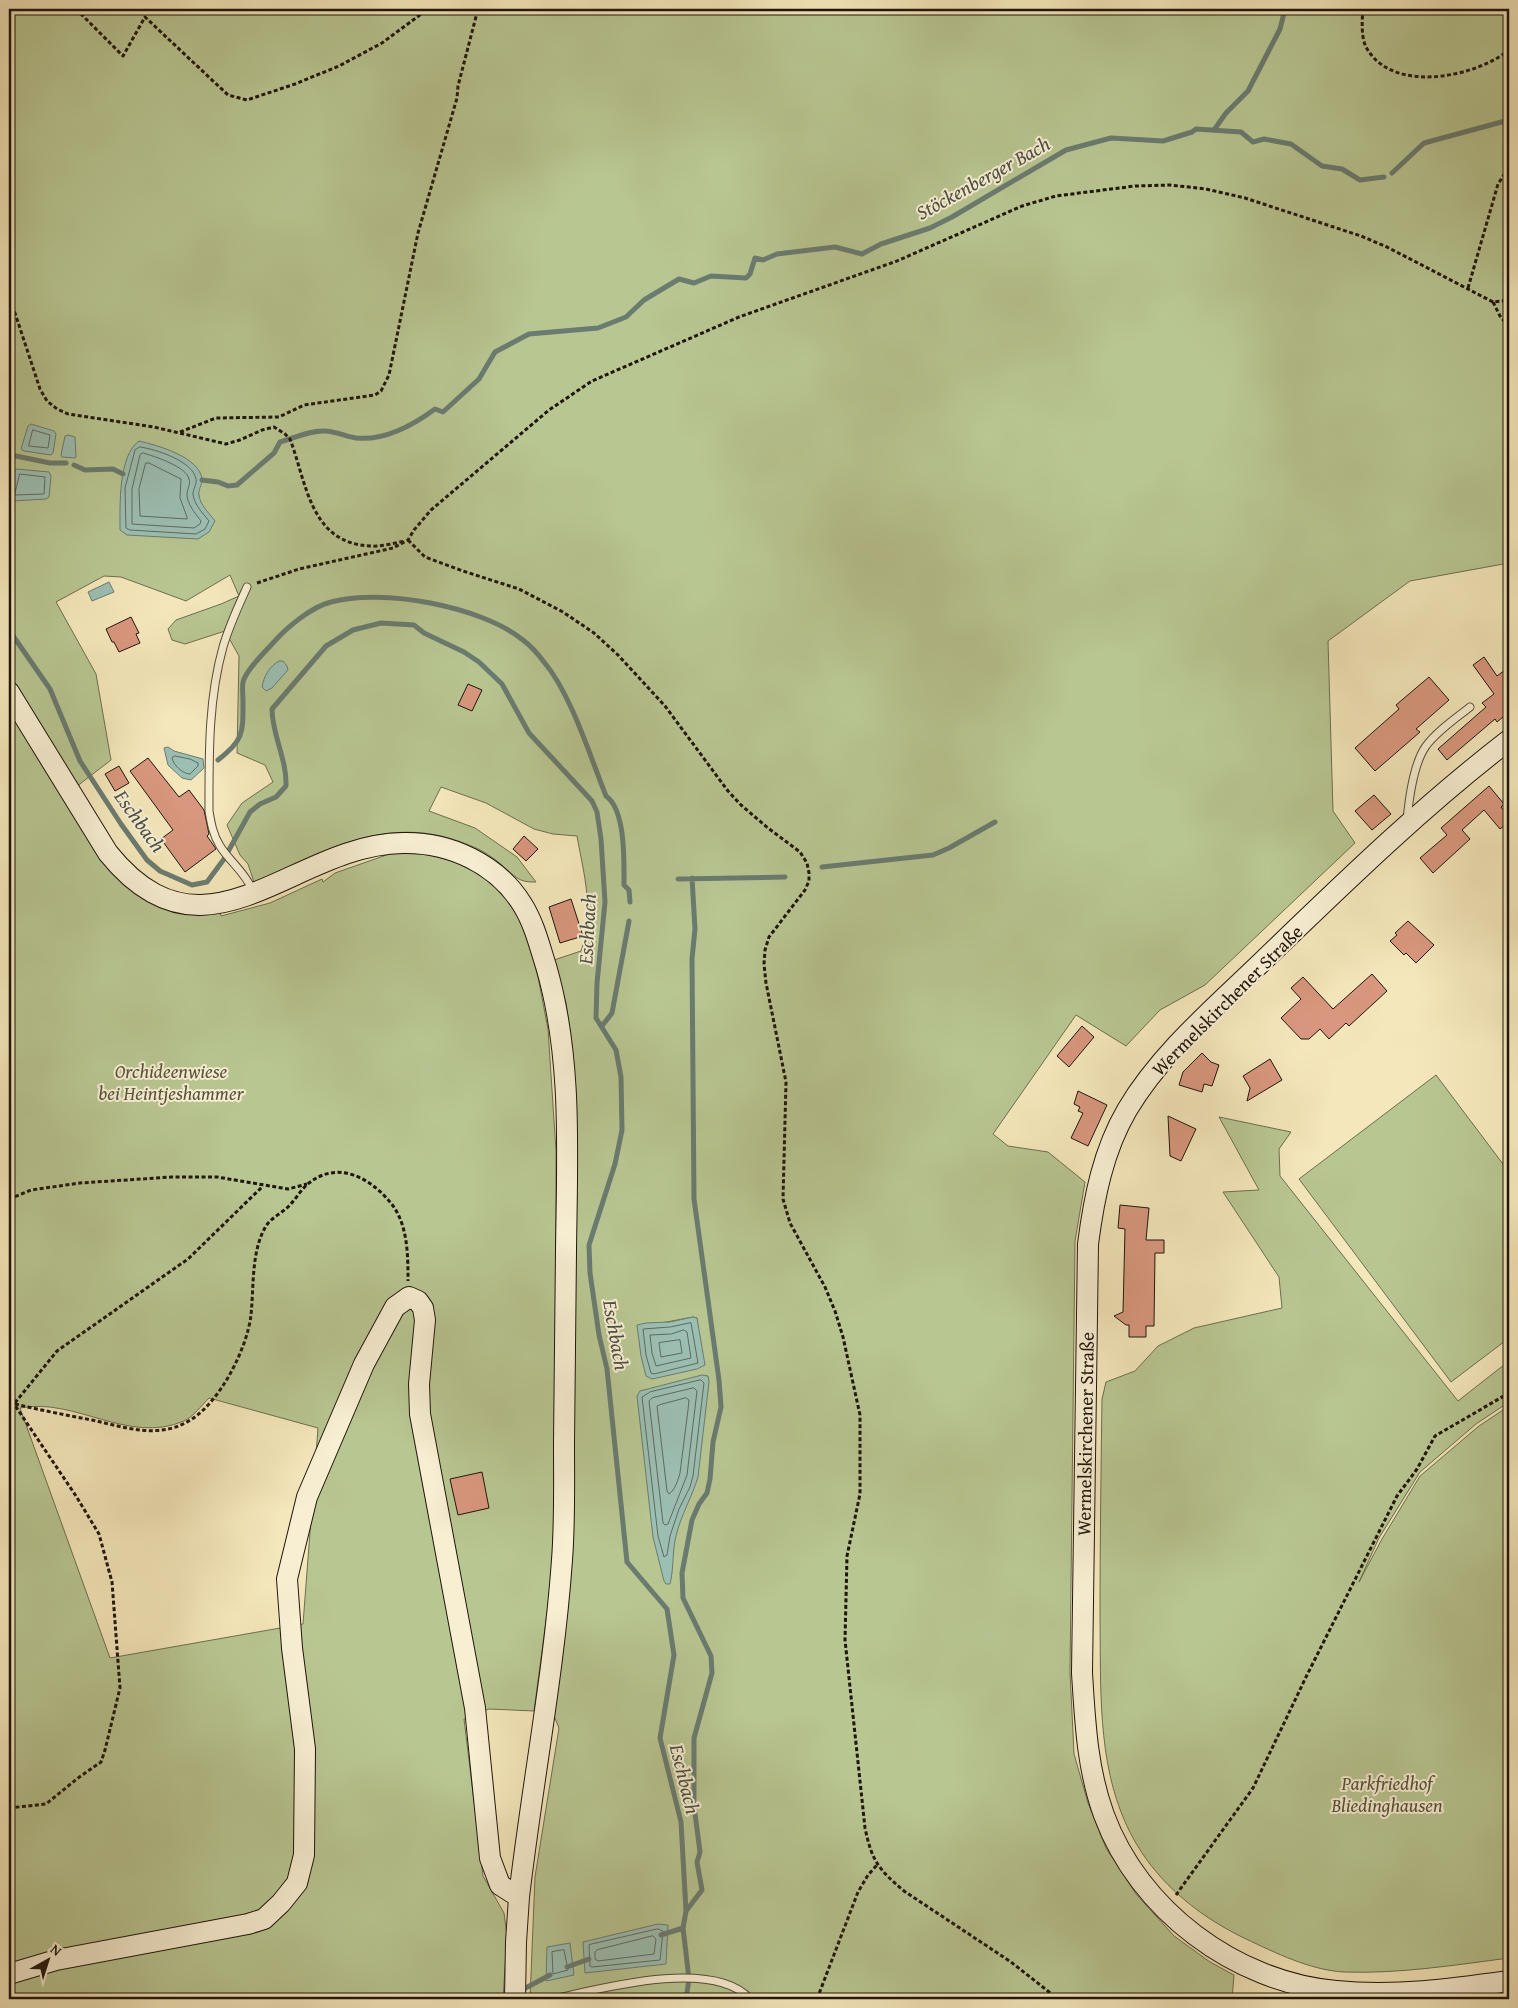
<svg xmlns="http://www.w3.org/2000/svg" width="1518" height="2008" font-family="'Gentium Book Plus',serif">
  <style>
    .green { fill: #b8c692; stroke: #6c6e4f; fill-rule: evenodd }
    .water { fill: #9cbfb3; stroke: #6a7b70 }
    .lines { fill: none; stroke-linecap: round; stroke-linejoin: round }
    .shore { stroke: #5e6a60; stroke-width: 1 }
    .stream { stroke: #6a7b70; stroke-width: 5 }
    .building { fill: #d8977e; stroke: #1f150c }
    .lane-casing { stroke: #544a38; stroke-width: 9 }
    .secondary-casing { stroke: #1f150c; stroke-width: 22 }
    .path { stroke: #1f150c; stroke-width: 3; stroke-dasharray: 4 2.5; stroke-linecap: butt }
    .lane { stroke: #f8efd3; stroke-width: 7 }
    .secondary { stroke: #f8efd3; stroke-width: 20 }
    .labels { text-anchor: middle; stroke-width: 4; stroke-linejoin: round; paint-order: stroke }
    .street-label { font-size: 19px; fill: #1f150c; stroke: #f8efd3 }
    .park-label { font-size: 19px; font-style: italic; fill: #55533b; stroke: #f8efd3 }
    .water-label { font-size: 20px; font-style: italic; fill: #4b5046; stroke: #f8efd3 }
  </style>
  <rect width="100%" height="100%" fill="#f4e7bb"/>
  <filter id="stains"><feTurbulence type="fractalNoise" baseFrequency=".004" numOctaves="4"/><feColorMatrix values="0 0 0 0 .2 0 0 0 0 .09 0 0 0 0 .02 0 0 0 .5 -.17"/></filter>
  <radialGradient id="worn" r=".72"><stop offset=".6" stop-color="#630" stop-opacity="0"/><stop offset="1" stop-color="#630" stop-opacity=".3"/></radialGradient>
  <!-- green -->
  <path class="green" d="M9,9H1509V563L1410,581L1328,641L1333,811L1355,843L1205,985L1160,1010L1126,1046L1076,1015L993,1134L1008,1146L1048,1152L1085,1182L1075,1241L1070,1672L1074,1754L1088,1803L1106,1848L1136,1894L1174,1936L1210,1962L1234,1975L1232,1999H754L749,1993L741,1996L739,1999H530L535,1877L559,1728L552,1711L574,1091L572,1045L566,1003L554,960L581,951C595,913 584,875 577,836L553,834L534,829L486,803L441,787L429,811L475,828L517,857L536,882C532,882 528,882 524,881C515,879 505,867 497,861C489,855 480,849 471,846C391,811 327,850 254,882L248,864L240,855L227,825L242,803L273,782L265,765L237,753L239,656L225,631L185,644L172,640L168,629L176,620L221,604L239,596L230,575L186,601L121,577L104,576L56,602L96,674L111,760L76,787L9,676ZM693,1317L697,1318L698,1331L661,1323Z
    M9,707C28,738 48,770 67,802C104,862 138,924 220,911L221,916L270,903L322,879L323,882L335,873L392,853L429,854L467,866L493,884L512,905L524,927L538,977L548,1029L556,1151V1322L555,1503L551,1583L534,1711L489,1709L464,1719L483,1876L504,1913L507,1936L503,1999H9ZM209,1398L318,1428L303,1624L110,1658L20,1408C75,1397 128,1445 184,1421C193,1417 202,1405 209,1398Z
    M1436,1075L1509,1172V1338L1451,1382L1299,1179Z
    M1219,1117L1291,1132L1279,1149L1280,1176L1458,1401L1509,1361V1402L1476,1424L1420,1472L1379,1538L1359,1582L1382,1539L1420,1476L1479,1426L1509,1406V1958C1455,1965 1399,1974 1344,1972C1310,1970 1276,1953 1246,1939C1194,1914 1150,1877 1126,1824C1097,1760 1101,1686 1100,1617C1100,1545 1101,1472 1102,1399L1106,1382L1135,1371L1158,1346L1194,1328L1282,1308L1279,1277L1223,1192L1259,1190Z"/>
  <!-- water -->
  <path class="water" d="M31,424L54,431L56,434L53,453L51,455L24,451L21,449L28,426Z
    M68,435L75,437L76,457L75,458L62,457L61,455L65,436Z
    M139,441C156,445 201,457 202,480C202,485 198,490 199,495C200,505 209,513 215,521L209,532L198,539L127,535L120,530C120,506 118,456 139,441Z
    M17,469L49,472L51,476L49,497L46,499L12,501L9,499L14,471Z
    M109,582L114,592L92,601L88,592Z
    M279,661H283L287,666L288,670L272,688L266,691L262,687C264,676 269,667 279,661Z
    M168,747L174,751L203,759L204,768L191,780L182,778L168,765L164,748Z
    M693,1317L697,1318L705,1365L697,1369L652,1379L646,1376L641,1356L637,1325L646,1323L670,1322Z
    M702,1375L708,1376L709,1382L698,1477C692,1497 681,1515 676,1536C672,1552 674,1568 670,1584H666L664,1581L653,1537L637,1396L640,1391Z
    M658,1924L668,1925L666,1964L585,1973L583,1942Z
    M570,1943L574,1975L546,1981L547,1947Z"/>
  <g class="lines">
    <!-- shore -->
    <path class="shore" d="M33,430L50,435L48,448L29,446Z
      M140,447C155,449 193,461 196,479C197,484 193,489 193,494C194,505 203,513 209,521L205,529L196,534L130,530L126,528L125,488L135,450Z
      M143,453C154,456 187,467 189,479C191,484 187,489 187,494C187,504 195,513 201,521L200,524L194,528L132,524V489L140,455Z
      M146,463H149L181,479L180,498L187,517V519L140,516L139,489Z
      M20,474L45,477L44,494L15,495V493Z
      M175,756L190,759L198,763V766L190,774C183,774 173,765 172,758Z
      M691,1323L698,1363L654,1374L651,1373L646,1355L643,1329L670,1327Z
      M684,1330L687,1332L691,1358L656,1366L652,1353L650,1335L671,1334Z
      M680,1340L682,1353L661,1357L659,1343Z
      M701,1380L704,1383L693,1476L690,1487L679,1509L670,1536L667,1555L664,1557L658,1536L642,1397L650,1392Z
      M694,1388L697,1391L687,1475L668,1524L665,1525L663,1523L649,1401L652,1398Z
      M686,1398L689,1400L688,1410L680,1473C678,1480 675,1490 669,1494L667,1491L657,1406L659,1405Z
      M658,1929L663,1931L660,1960L592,1967L590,1966L589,1945Z
      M653,1936L656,1939L654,1954L598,1961L595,1959V1952L597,1950Z
      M564,1950L568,1970L553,1974L552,1952Z"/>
    <!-- stream -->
    <path class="stream" d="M1214,130L1226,113L1248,91L1280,29L1285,9
      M1392,173L1424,143L1509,120
      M16,456L50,463H66
      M74,465L85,470L113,469L123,474
      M202,480L218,482L228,486L237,485L274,453L280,442C294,438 311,430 325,431C336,431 346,437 356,438C385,441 412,426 435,409L443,412L479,379L495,352L529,334L598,328L626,317L644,300L679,279L694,283L711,276L746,278L750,274L755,258L763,260L777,254L835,247L862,254L881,244L930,228L952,217L1066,150L1111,138L1163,141L1192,132L1196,129L1241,132L1253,142L1264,139L1291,144L1322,166L1342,169L1360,180L1384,177
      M9,630L50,689L80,761L121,824L147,860L160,871L192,885L207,882L224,859L250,812L260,804L276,797L286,786C287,759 272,735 272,709L326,646L353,630L381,623L414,625L424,633L464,652L479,662L502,684L529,733L592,801L597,812L601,839L605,902L597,983L596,1018L616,1050L621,1077L622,1130L615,1164L589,1245L590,1273L599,1335L607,1369L627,1562L667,1609L674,1655L660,1738L681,1822L686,1911L683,1928L689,1979L686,1999
      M218,760C244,740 243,733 243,701C243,696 242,688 243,682C246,670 264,653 273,643C286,628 311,607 331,602C382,588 481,606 523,640C531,646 538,654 544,662C571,694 590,756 606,796C626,810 624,862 624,885L629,890L630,902
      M822,867L933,855L949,848L995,822
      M678,879L785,877
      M602,1026L612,1013L629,921
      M686,1911L702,1890L697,1862L700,1852L694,1806V1738L712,1673L711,1656L683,1598L682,1573L692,1520L699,1504L707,1493L710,1479L713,1442L721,1407L719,1380L694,1199L692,959L695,929L692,878
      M661,1935L683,1928
      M567,1967L589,1959
      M520,1991L550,1975"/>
  </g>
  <!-- building -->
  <path class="building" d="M131,617L139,633L136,634L140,643L119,652L114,642H112L106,629Z
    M1484,657L1497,676L1509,667V712L1497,722L1495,719L1447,760L1438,749L1486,707L1482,703L1494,694L1473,665Z
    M1429,677L1449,700L1416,729L1420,732L1375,771L1355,748L1399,709L1396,705Z
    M468,684L482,690L472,711L458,705Z
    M148,758L179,797L189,790L204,810L209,834L207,836L216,849L185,872L161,839L173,830L130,771Z
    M119,766L129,783L115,791L105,774Z
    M1489,786L1504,804L1501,807L1509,817V822L1500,829L1484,810L1462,830L1470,839L1433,873L1420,858L1447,835L1441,828Z
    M1374,795L1391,814L1372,830L1355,811Z
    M524,836L538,849L526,861L513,849Z
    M571,899L583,936L560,943L549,907Z
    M1408,921L1434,945L1416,963L1406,953L1404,955L1390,941L1397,935L1395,933Z
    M1372,974L1387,991L1349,1026L1346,1023L1329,1039L1320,1029L1309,1039H1301L1281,1018L1301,999L1291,988L1303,977L1333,1009Z
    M1082,1026L1094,1037L1069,1067L1057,1056Z
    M1202,1053L1211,1062L1219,1065L1212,1086L1204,1084L1202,1092L1179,1085L1183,1072Z
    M1270,1059L1282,1080L1247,1101L1250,1088L1243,1076Z
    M1078,1091L1107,1105L1088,1146L1071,1138L1083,1113L1078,1111L1080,1107L1074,1104Z
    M1168,1116L1196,1129L1181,1161L1170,1156Z
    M1120,1205L1149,1208L1146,1240H1164V1253H1155L1154,1326H1146V1337H1129V1325H1126L1114,1316L1123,1312L1125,1229L1118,1228Z
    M482,1472L489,1508L458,1515L450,1479Z"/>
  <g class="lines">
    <!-- lane casing -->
    <g class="lane-casing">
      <path id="lane" d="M247,587C238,607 229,626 223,647C208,700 209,757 209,811C211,823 213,835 220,846C230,862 245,872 253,891
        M1407,820C1409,799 1413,764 1426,746C1437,731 1455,719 1470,707
        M554,1999C602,1988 713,1958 750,1999"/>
    </g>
    <!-- secondary casing -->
    <g class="secondary-casing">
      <path id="secondary" d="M9,692L108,853C206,975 292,844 403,843C450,842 497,864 522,904C534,923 539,944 546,966C573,1059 567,1155 566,1251C565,1315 565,1379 564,1443C564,1482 565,1521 562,1560C554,1673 532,1785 519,1897L516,1942L515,1999
        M1509,740C1423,806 1345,882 1267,957C1218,1005 1162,1051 1127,1110C1103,1151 1094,1198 1088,1244L1082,1673C1085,1720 1087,1769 1104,1815C1139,1910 1235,1982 1336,1991C1394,1997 1452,1989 1509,1981
        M9,1974L56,1960L248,1924L264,1919L281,1903L297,1883L304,1855L305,1749L292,1648L287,1579L307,1497L364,1364L395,1307L409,1297L418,1301L423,1308L425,1320L419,1384L420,1414L475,1708L490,1858L500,1885L519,1897"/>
    </g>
    <!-- path -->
    <path class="path" d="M76,9L123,56L145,17L228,95L247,100L295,84L339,66L382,43L428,9
      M1363,9C1362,20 1361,37 1366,47C1392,95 1476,77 1509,50
      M9,182L13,307L40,389L47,401L57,409L68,414L154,427L226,444L240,440L262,430L274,427L285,434L290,439C307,484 310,543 370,546C381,547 394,543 405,541
      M1468,288L1498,184L1509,167
      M1493,302L1500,316L1509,327
      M180,432L216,418L279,417L304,405L375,395L381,391L389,375L418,233L457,98L458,86L478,9
      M408,540L425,557L463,571L519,589L563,612L594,633L618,655L665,706L728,791L741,805L768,828L800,852L807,863L809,873V881L805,890L769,937L765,950L764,964L766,983L786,1082L783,1199L790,1223L825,1287L835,1311L843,1337L860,1415V1494L847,1556L845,1640L865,1828C872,1861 878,1869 904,1891L1011,1962L1058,1999
      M257,583L299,569L393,548L408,540L414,530L431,510L549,410L592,381L739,317L897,261L1022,206L1056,196L1135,186L1170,185L1206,189L1245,198L1361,236L1387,247L1493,302L1503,301L1509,297
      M9,1199L31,1190L80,1183L172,1177H217L288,1189L307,1184
      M15,1404C40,1410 66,1415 92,1420C124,1427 156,1439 187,1422C219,1405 247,1349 251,1315C254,1286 251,1251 266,1226C271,1218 282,1213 289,1206C296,1199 301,1189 309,1183C338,1160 370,1178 390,1202C408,1223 408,1255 408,1281
      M9,1405L14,1404L57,1351L188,1259L263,1186
      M9,1808L46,1804L78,1778L101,1762L105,1750L120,1688L112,1582L99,1534L76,1496L14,1404
      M1176,1895L1253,1788L1307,1675L1397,1496L1417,1469L1435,1436L1509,1393
      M817,1999L858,1892L868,1875L877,1865"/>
    <!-- lane -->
    <use href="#lane" class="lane"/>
    <!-- secondary -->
    <use href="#secondary" class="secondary"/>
  </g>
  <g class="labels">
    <!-- street labels -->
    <g class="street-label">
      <text transform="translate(1227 1000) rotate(-45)" y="7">Wermelskirchener Straße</text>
      <text transform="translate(1085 1434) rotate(-89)" y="7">Wermelskirchener Straße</text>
    </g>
    <!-- park labels -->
    <g class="park-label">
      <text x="171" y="1078">Orchideenwiese<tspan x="171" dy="22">bei Heintjeshammer</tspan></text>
      <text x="1387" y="1790">Parkfriedhof<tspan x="1387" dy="22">Bliedinghausen</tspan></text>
    </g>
    <!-- water labels -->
    <g class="water-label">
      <text transform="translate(983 178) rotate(-29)" y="7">Stöckenberger Bach</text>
      <text transform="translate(140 821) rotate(54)" y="7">Eschbach</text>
      <text transform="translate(587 929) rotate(-87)" y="7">Eschbach</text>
      <text transform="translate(616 1335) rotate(80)" y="7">Eschbach</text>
      <text transform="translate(685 1779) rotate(76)" y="7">Eschbach</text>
    </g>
  </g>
  <!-- margin -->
  <rect width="1518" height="2008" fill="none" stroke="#f4e7bb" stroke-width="30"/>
  <rect x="10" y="10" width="1498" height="1988" fill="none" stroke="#1f150c" stroke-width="2.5"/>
  <rect x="15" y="15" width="1488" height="1978" fill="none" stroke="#1f150c"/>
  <!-- north arrow -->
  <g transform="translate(48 1960) rotate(39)" stroke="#f8efd3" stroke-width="4" paint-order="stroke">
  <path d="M0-4L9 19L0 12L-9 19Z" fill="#1f150c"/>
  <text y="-8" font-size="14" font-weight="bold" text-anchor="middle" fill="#1f150c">N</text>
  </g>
  <rect width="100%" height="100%" filter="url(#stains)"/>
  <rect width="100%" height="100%" fill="url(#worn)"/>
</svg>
